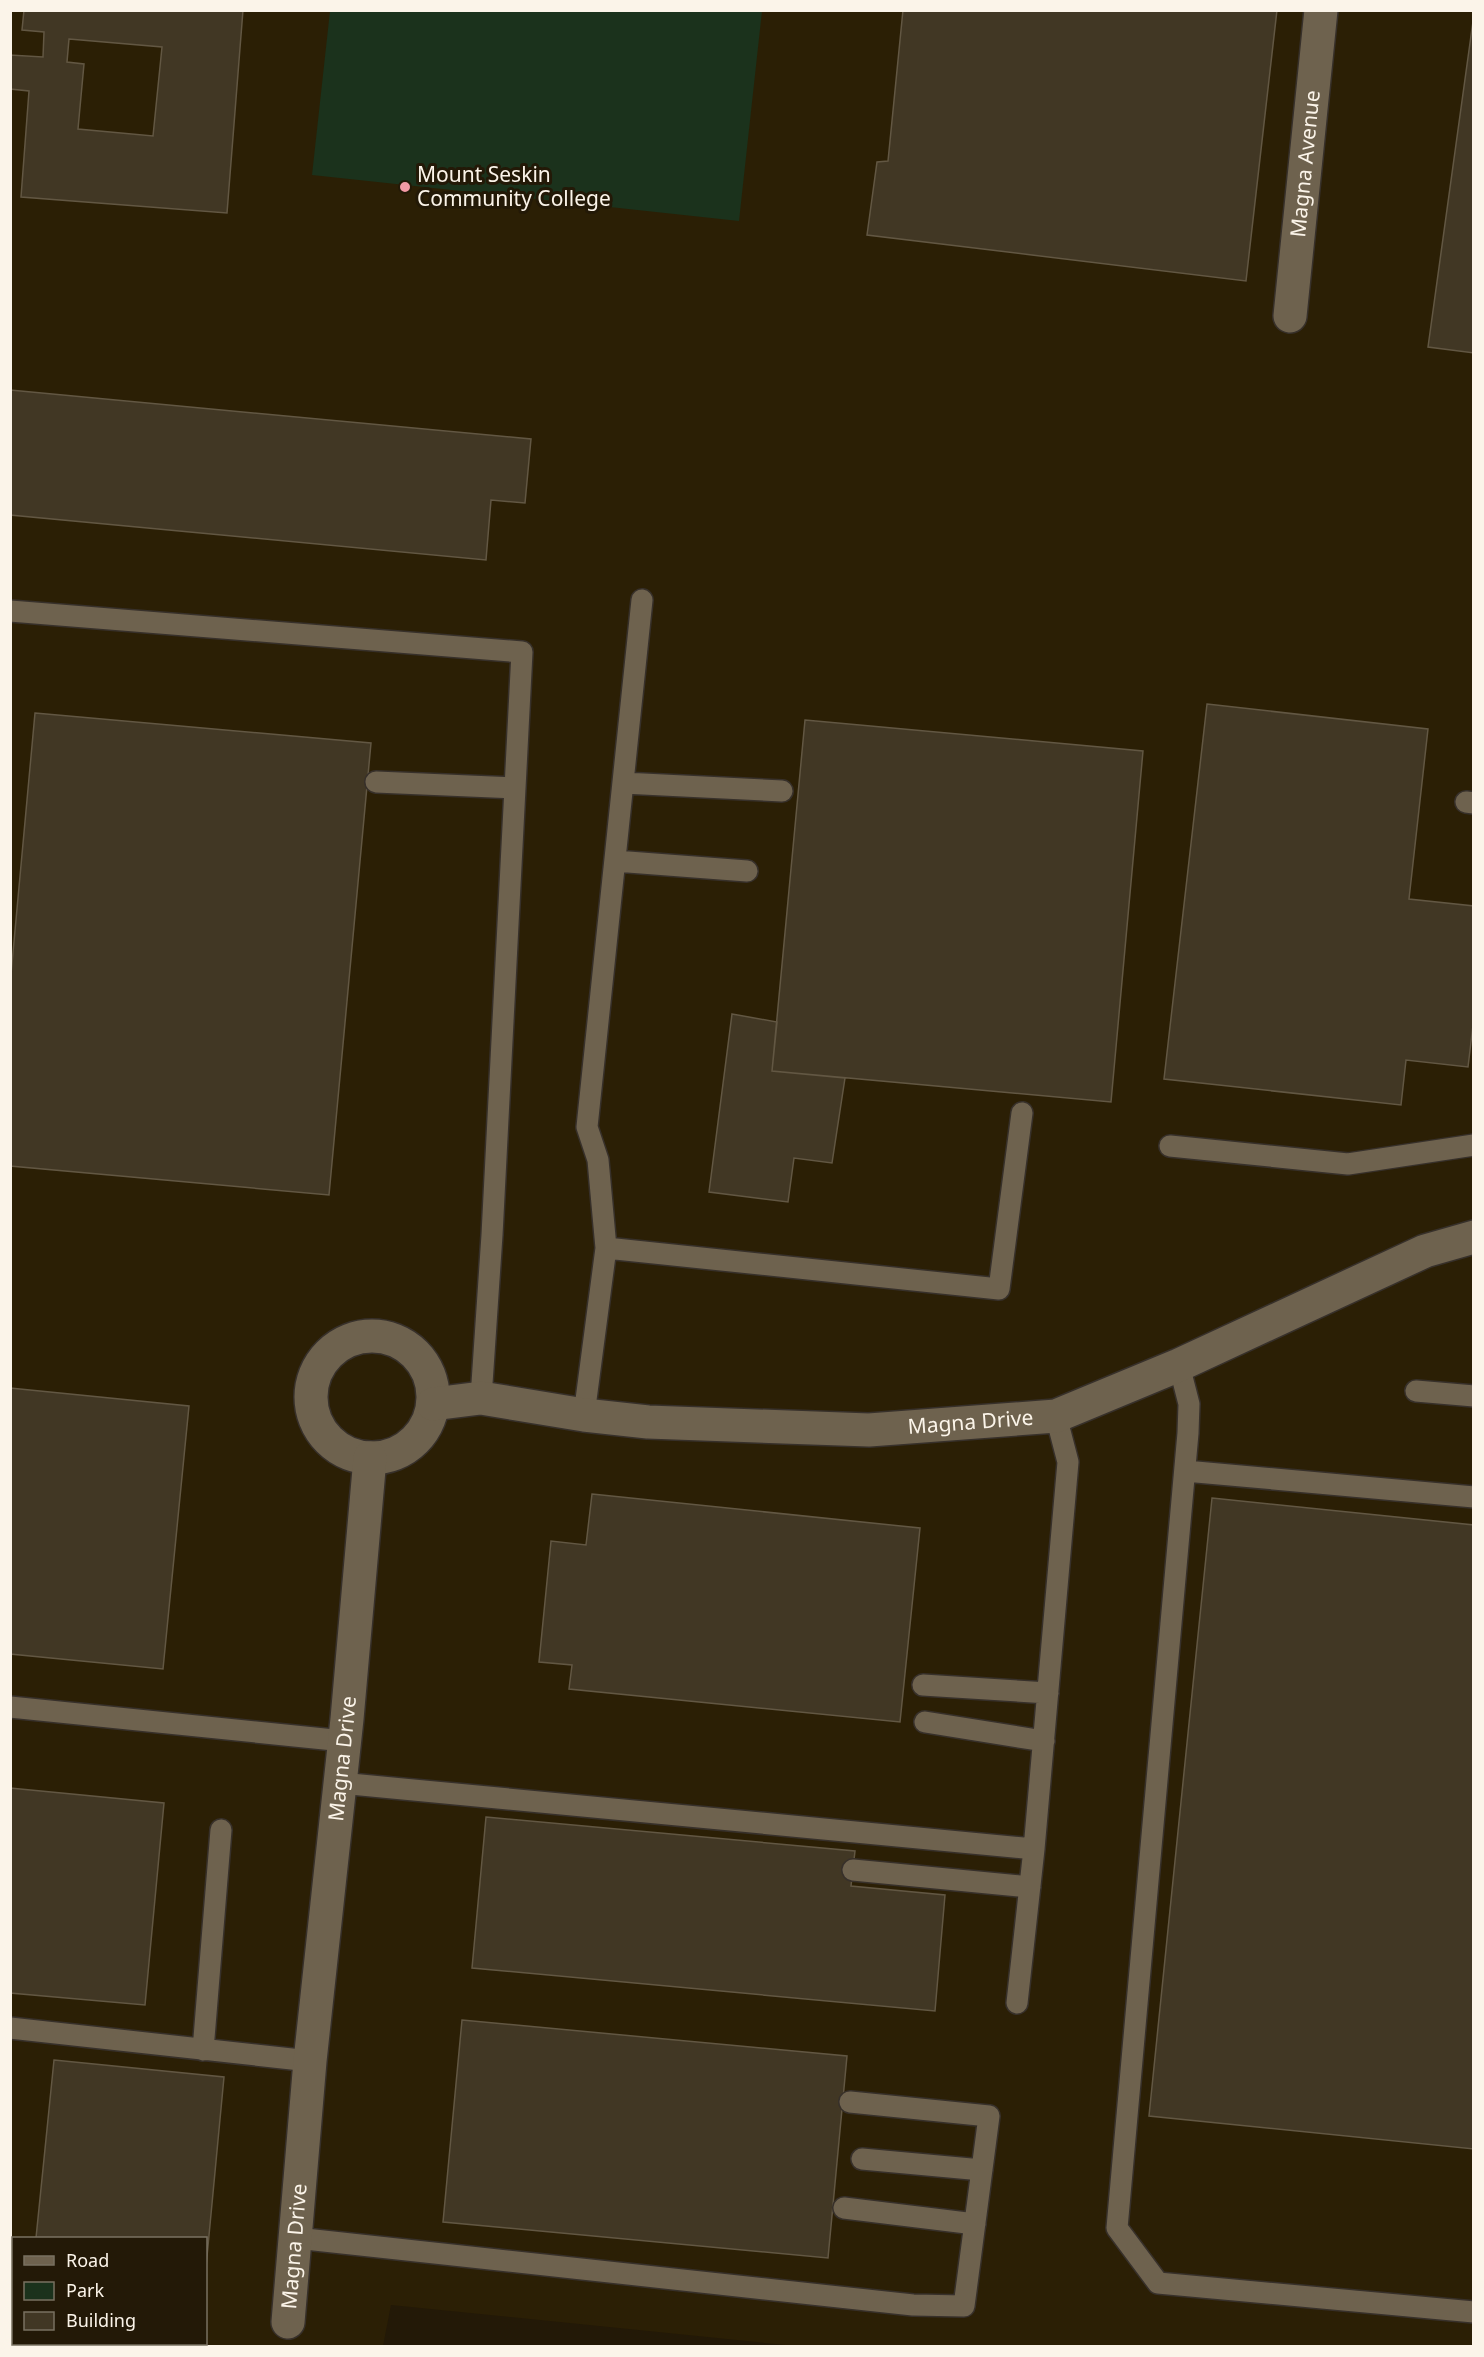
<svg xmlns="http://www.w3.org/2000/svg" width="1484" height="2357" font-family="'Noto Sans',sans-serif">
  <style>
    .built { fill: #2b1f05; fill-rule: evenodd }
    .green { fill: #1b321c }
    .building { fill: #413724; stroke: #625743; stroke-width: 1.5; fill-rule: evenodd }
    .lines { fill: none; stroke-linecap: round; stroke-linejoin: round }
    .service-casing { stroke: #37302a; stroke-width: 24 }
    .minor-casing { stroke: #37302a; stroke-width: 36 }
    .service { stroke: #6e624e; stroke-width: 21 }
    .minor { stroke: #6e624e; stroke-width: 33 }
    .poi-dot { fill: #f49aa5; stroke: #231907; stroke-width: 2 }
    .labels { text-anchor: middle; stroke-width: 6; stroke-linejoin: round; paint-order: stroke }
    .street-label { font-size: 21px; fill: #fbf4e9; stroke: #231907 }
    .poi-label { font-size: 21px; fill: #fbf4e9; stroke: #231907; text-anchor: start }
  </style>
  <rect width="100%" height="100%" fill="#231907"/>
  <!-- built -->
  <path class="built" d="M11,11H1473V2346H795L391,2305L383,2346H11ZM14,2238H206V2344H14Z"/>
  <!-- green -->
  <path class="green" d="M330,11H762L739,221L312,175Z"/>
  <!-- building -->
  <path class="building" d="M24,10H243L227,213L21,197L29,91L10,89V55L43,57L44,32L22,30ZM69,39L162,47L153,136L78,129L84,64L67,62Z
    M903,10H1277L1246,281L867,235L877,162L888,161Z
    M1474,14V353L1428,347Z
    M10,390L531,439L525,503L491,500L486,560L10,515Z
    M1207,704L1428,729L1409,899L1474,906V1017L1468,1067L1406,1060L1401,1105L1164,1079Z
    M35,713L371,743L329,1195L10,1166V985Z
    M805,720L1143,751L1111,1102L772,1071Z
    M732,1014L777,1022L772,1071L845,1078L832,1163L794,1158L788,1202L709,1192Z
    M10,1388L189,1406L163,1669L10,1654Z
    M592,1494L920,1528L900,1722L569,1689L572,1665L539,1662L551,1541L586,1545Z
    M1212,1498L1474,1525V2149L1149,2116Z
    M10,1788L164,1803L145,2005L10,1993Z
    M486,1817L855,1851L851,1886L945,1895L935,2011L472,1968Z
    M462,2020L847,2056L828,2258L443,2222Z
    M54,2060L224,2077L206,2267V2238H36Z"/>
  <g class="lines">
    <!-- service casing -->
    <g class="service-casing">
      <path id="service" d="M10,611L522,652L492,1235L481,1398
        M376,782L515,788
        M623,783L782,791
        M1466,802L1474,803
        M615,861L747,871
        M1170,1146L1348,1164L1474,1145
        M606,1248L999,1289L1022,1113
        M1179,1365L1189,1404L1188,1433L1117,2228L1158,2283L1474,2312
        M1416,1391L1474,1396
        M584,1415L606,1248L598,1160L587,1127L642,600
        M1185,1471L1474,1497
        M923,1685L1048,1693
        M10,1707L344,1741
        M925,1722L1044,1741
        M340,1783L1034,1849
        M853,1870L1030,1887
        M1017,2003L1034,1849L1068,1462L1056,1416
        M10,2028L310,2061
        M203,2050L221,1830
        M862,2159L982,2170
        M844,2208L975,2224
        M296,2238L913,2305L964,2306L989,2116L850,2102"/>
    </g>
    <!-- minor casing -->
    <g class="minor-casing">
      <g id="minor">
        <path id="s1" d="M1290,316L1321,10"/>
        <circle cx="372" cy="1397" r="61"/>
        <path id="s2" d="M433,1404L481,1398L584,1415L648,1422L869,1430L1056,1416L1179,1365L1425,1251L1474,1237"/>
        <path id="s3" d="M288,2322L310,2061L347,1719L370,1458"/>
      </g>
    </g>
    <!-- service -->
    <use href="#service" class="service"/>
    <!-- minor -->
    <use href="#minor" class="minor"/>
  </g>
  <!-- markers -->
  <circle class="poi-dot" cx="405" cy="187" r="6"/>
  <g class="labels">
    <!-- street labels -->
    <g class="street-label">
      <text dy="7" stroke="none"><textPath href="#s1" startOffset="153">Magna Avenue</textPath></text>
      <text dy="7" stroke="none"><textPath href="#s2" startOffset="540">Magna Drive</textPath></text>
      <text dy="7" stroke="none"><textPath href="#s3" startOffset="566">Magna Drive</textPath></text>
      <text dy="7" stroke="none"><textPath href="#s3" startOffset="76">Magna Drive</textPath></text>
    </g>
    <!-- poi labels -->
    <g class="poi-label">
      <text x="417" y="182">Mount Seskin<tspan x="417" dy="24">Community College</tspan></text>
    </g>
  </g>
  <!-- border -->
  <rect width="1484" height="2357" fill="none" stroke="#fbf4e9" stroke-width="24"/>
  <!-- legend -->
  <rect x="12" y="2237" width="195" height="108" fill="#231907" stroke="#797161" stroke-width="1.5"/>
  <rect x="24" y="2256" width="30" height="9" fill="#6e624e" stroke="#797161" stroke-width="1.5"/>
  <text x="66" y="2267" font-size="18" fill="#fbf4e9">Road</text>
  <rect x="24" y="2282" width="30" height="18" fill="#1b321c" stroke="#797161" stroke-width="1.5"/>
  <text x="66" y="2297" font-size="18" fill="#fbf4e9">Park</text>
  <rect x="24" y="2312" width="30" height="18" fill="#413724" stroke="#797161" stroke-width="1.5"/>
  <text x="66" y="2327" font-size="18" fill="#fbf4e9">Building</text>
</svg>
